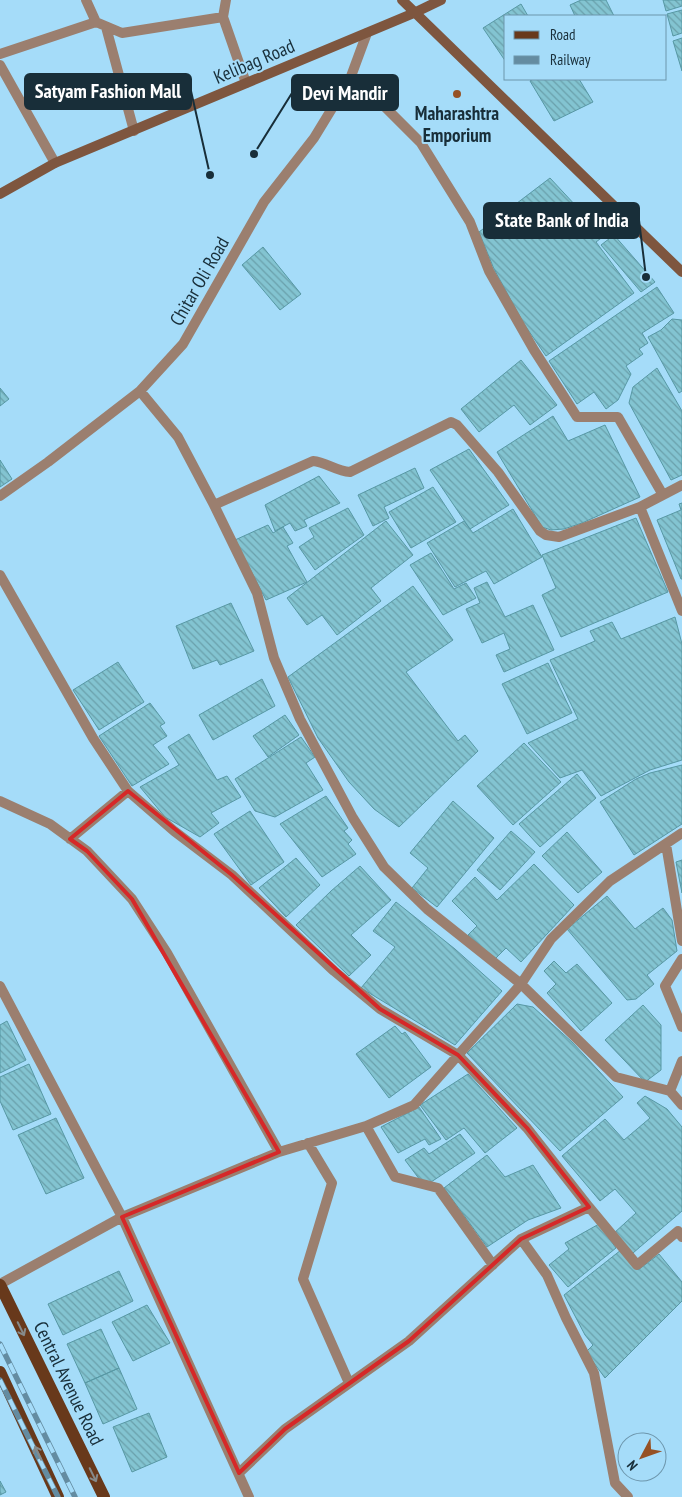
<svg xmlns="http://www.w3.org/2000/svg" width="682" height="1497" font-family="'PT Sans Narrow',sans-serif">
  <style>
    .building { fill: url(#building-back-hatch); stroke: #5798a4 }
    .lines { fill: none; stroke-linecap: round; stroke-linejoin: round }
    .street { stroke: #9b7f6f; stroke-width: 10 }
    .secondary { stroke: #7e563f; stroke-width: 10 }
    .primary { stroke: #68391b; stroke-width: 12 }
    .rail-casing { stroke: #648ca1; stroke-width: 5.5 }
    .rail { stroke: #a5dcf9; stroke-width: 4; stroke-dasharray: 11; stroke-linecap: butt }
    .oneway { stroke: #868a8a }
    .marked { fill: none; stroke: #d62828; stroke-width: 4; stroke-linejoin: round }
    .poi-dot { fill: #965124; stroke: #a5dcf9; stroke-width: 2 }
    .labels { text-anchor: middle; stroke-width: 4; stroke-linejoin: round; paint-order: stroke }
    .street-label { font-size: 19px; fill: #182e39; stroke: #a5dcf9 }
    .poi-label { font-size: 19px; font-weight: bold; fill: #182e39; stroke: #a5dcf9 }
    .leader { fill: none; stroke: #182e39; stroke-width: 2 }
    .callout-dot { fill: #182e39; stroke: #a5dcf9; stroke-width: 2 }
    .callout { fill: #182e39; stroke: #182e39; stroke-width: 2 }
    .callout-label { font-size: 20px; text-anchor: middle; font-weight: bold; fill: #fff }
  </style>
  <defs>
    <pattern id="building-back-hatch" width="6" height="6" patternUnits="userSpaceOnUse" patternTransform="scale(1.25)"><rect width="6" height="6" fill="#83c4d1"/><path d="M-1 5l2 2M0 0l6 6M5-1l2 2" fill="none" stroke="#6aa0ab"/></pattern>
  </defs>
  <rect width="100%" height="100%" fill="#a5dcf9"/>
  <!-- building -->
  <path class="building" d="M581,0H606L614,16H575L570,5Z
    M663,0H682V6L666,11Z
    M521,4L528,16H506V62L483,28Z
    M682,10V33L673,36L667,14Z
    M682,38V71L673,41Z
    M533,79H579L593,102L554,121L530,81Z
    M550,178L604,236L596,242L634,293L546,356L524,324L494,269L479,232Z
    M614,235L655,282L641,292L601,245Z
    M263,247L301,294L280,310L242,265Z
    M657,287L674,313L642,333L648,343L639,349L643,354L626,366L631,374L618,400L606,409L594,392L577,404L549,361Z
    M672,319L682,320V391L679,393L648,337L661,330Z
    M521,360L557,405L530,425L514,405L479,432L461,409Z
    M657,368L682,411V475L671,480L629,403L633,387Z
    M0,388L9,399L0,406Z
    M553,416L568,441L605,425L640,497L582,523L564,529L551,530L542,527L497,452Z
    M469,449L509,505L470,529L430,470Z
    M0,460L12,479L0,487Z
    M415,468L424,488L384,507L389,518L373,526L358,495Z
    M319,476L340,503L304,520L307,526L295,531L290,523L275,531L265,505Z
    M433,487L456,522L411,548L389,512Z
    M682,503V579H681L657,520L681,510L679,504Z
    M348,508L364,535L315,570L299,547L314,537L309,528Z
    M513,509L542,557L494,584L486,571L455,587L427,543L464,521L473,533Z
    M636,518L668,592L561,637L542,595L556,588L542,555Z
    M386,521L413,555L371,588L381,601L337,635L322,615L307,625L287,598Z
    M268,525L273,533L283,527L293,543L287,546L307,582L266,600L235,540Z
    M431,553L454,589L466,583L476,598L443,615L410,565Z
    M487,582L505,617L533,605L554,650L504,672L496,655L510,649L504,633L482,643L466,609L480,603L474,588Z
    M413,586L453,640L406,672L458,741L465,735L478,751L399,827L374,809L349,782L318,738L288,677Z
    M231,603L254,651L220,665L217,660L193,669L176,626Z
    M675,617L682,644V760L650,770L601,796L582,770L560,778L528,743L578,719L550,660L595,641L590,631L612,622L621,639Z
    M118,662L144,702L99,730L73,690Z
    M548,663L572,713L527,734L502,684Z
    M262,679L275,706L213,740L199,715Z
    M150,703L165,723L160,726L167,736L153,745L169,764L132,786L99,736Z
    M285,715L299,735L268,757L253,736Z
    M189,734L217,780L227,776L241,797L211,813L219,823L200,837L165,817L140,787L179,765L168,747Z
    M301,737L315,757L306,763L323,790L275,817L255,811L235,779Z
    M524,743L561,782L513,825L477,786Z
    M682,765V824L634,855L600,802L636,779L650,773Z
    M577,774L596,798L540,847L519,824Z
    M326,796L348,828L344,831L352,840L348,844L356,854L322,877L280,824Z
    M453,801L494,838L437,907L412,888L428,868L410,853Z
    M250,811L284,862L251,885L214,834Z
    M511,831L535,852L500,890L477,870Z
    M567,832L602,872L578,893L542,856Z
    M296,858L320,885L286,917L259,888Z
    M682,860V893L676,862Z
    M534,864L574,905L521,962L506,948L495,959L468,935L477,926L452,901L475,877L497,900Z
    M360,866L391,900L351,935L371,955L349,976L296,925L331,891Z
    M607,896L635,929L663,908L672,920L677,951L647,975L654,984L636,999L627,1000L567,929Z
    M396,902L455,949L502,991L455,1045L361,988L395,947L373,931Z
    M554,961L566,973L577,964L612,1003L581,1031L547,993L556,984L544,971Z
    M517,1004L533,1007L572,1042L623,1097L560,1151L467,1053Z
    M643,1005L661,1025V1070L645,1082L605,1040Z
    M7,1021L26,1060L0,1073V1025Z
    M395,1026L402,1034L405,1032L431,1067L389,1098L356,1054Z
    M29,1064L51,1114L13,1130L0,1101V1077Z
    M468,1074L517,1128L485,1153L464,1128L446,1140L420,1105Z
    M645,1096L667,1109L682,1127V1211L633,1253L614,1233L636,1213L615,1189L600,1201L562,1156L605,1119L624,1140L650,1118L637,1103Z
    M419,1107L441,1139L429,1145L425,1139L398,1153L381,1127Z
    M56,1118L84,1178L46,1194L18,1135Z
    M460,1134L475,1153L431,1182L420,1180L405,1160L424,1148L429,1154Z
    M487,1155L505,1177L533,1165L561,1208L528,1220L487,1247L444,1188Z
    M599,1224L616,1248L568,1287L549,1265L569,1249L565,1243Z
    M621,1250L638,1270L659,1254L682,1282V1301L605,1378L586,1352L593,1345L585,1335L564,1295Z
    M119,1271L133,1301L63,1335L48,1304Z
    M147,1305L170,1343L133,1361L112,1322Z
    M101,1329L119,1368L85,1383L67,1344Z
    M119,1368L137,1409L103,1424L85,1383Z
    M149,1413L167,1457L132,1472L113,1427Z
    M0,1481L6,1492L0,1495Z"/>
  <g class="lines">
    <!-- street -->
    <path class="street" d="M86,0L96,22
      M226,0L223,17L246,83
      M106,27L134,131
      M0,54L96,22L122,33L223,17
      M0,65L55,163
      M350,79L376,98L421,143L470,222L489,271L534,350L577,417H618L663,495
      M0,496L48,462L140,391L183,344L264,202L314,138L350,79L367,33
      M214,505L313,461C326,462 336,471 350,472L451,422L457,425L498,472L540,531L546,535L559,537L640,507L682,611
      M640,507L682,485
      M0,575L93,738L128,791L174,831L232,875L334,971L380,1009L458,1055L527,1128L589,1207L637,1265L678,1231L682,1237
      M0,801L50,824L87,851L132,899L167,953L279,1152
      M682,833L610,881L551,939L521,984L616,1077L670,1091L682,1105
      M70,839L128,791
      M666,844L682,941
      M682,959L665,986L682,1027
      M0,986L122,1217L279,1152L366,1126L414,1105L521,984L427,909L384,867L353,818L300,719L274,658L257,593L214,505L178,437L140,391
      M670,1091L682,1061
      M366,1126L395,1177L438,1188L493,1265
      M308,1143L332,1183L303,1279L349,1383
      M521,1239L547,1275L566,1318L594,1373L615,1483L628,1497
      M0,1284L122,1217L249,1497
      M239,1473L285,1429L409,1341L521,1239L589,1207"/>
    <!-- secondary -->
    <path class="secondary" d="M402,0L682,272
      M0,194L55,163L414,13L441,0"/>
    <!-- primary -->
    <path class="primary" d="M0,1285L104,1497
      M0,1372L58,1497"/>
    <!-- rail casing -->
    <g class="rail-casing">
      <path id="rail" d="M0,1344L75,1497
        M0,1380L58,1497"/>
    </g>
    <!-- rail -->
    <use href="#rail" class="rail"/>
  </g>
  <!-- one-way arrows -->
  <defs><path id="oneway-shaft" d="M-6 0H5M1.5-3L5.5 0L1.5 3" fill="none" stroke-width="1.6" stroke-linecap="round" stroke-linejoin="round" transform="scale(1.25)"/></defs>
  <g class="oneway">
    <use href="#oneway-shaft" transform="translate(21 1329) rotate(64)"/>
    <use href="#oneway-shaft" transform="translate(38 1453) rotate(-115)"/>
    <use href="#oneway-shaft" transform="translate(93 1475) rotate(64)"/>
  </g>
  <!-- marked area -->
  <path class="marked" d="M128,791L232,875L380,1009L458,1055L527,1128L589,1207L521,1239L409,1341L285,1429L239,1473L122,1217L279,1152L132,899L87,851L70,839Z"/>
  <!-- markers -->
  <circle class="poi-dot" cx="457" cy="94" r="5"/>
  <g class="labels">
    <!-- street labels -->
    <g class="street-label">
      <text transform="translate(254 61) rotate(-23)" y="7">Kelibag Road</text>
      <text transform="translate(199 281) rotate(-60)" y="7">Chitar Oli Road</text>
      <text transform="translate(69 1383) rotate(64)" y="7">Central Avenue Road</text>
    </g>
    <!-- poi labels -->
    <g class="poi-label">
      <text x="457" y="120">Maharashtra<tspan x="457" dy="22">Emporium</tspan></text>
    </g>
  </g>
  <!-- callouts -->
  <path class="leader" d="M210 175L191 91M254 154L292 93M646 277L639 220"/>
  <g class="callout-dot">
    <circle cx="210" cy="175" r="5"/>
    <circle cx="254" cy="154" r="5"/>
    <circle cx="646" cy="277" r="5"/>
  </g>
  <g class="callout">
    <rect x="25" y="74" width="166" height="35" rx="5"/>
    <rect x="292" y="75" width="106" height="35" rx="5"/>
    <rect x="484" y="203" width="155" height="35" rx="5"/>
  </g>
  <g class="callout-label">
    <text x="108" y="98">Satyam Fashion Mall</text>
    <text x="345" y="100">Devi Mandir</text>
    <text x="562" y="227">State Bank of India</text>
  </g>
  <!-- legend -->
  <rect x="504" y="15" width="162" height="65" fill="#a5dcf9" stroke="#6d96ac"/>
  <rect x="514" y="31" width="25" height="8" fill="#68391b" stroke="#6d96ac"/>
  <text x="550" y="40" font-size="15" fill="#182e39">Road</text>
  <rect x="514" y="56" width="25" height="8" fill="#648ca1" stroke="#6d96ac"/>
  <text x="550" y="65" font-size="15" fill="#182e39">Railway</text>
  <!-- north arrow -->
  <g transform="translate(642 1457) rotate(229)"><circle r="24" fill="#a5dcf9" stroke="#6d96ac"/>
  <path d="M0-4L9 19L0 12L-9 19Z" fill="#965124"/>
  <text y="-8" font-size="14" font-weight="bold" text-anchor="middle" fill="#182e39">N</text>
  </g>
</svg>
